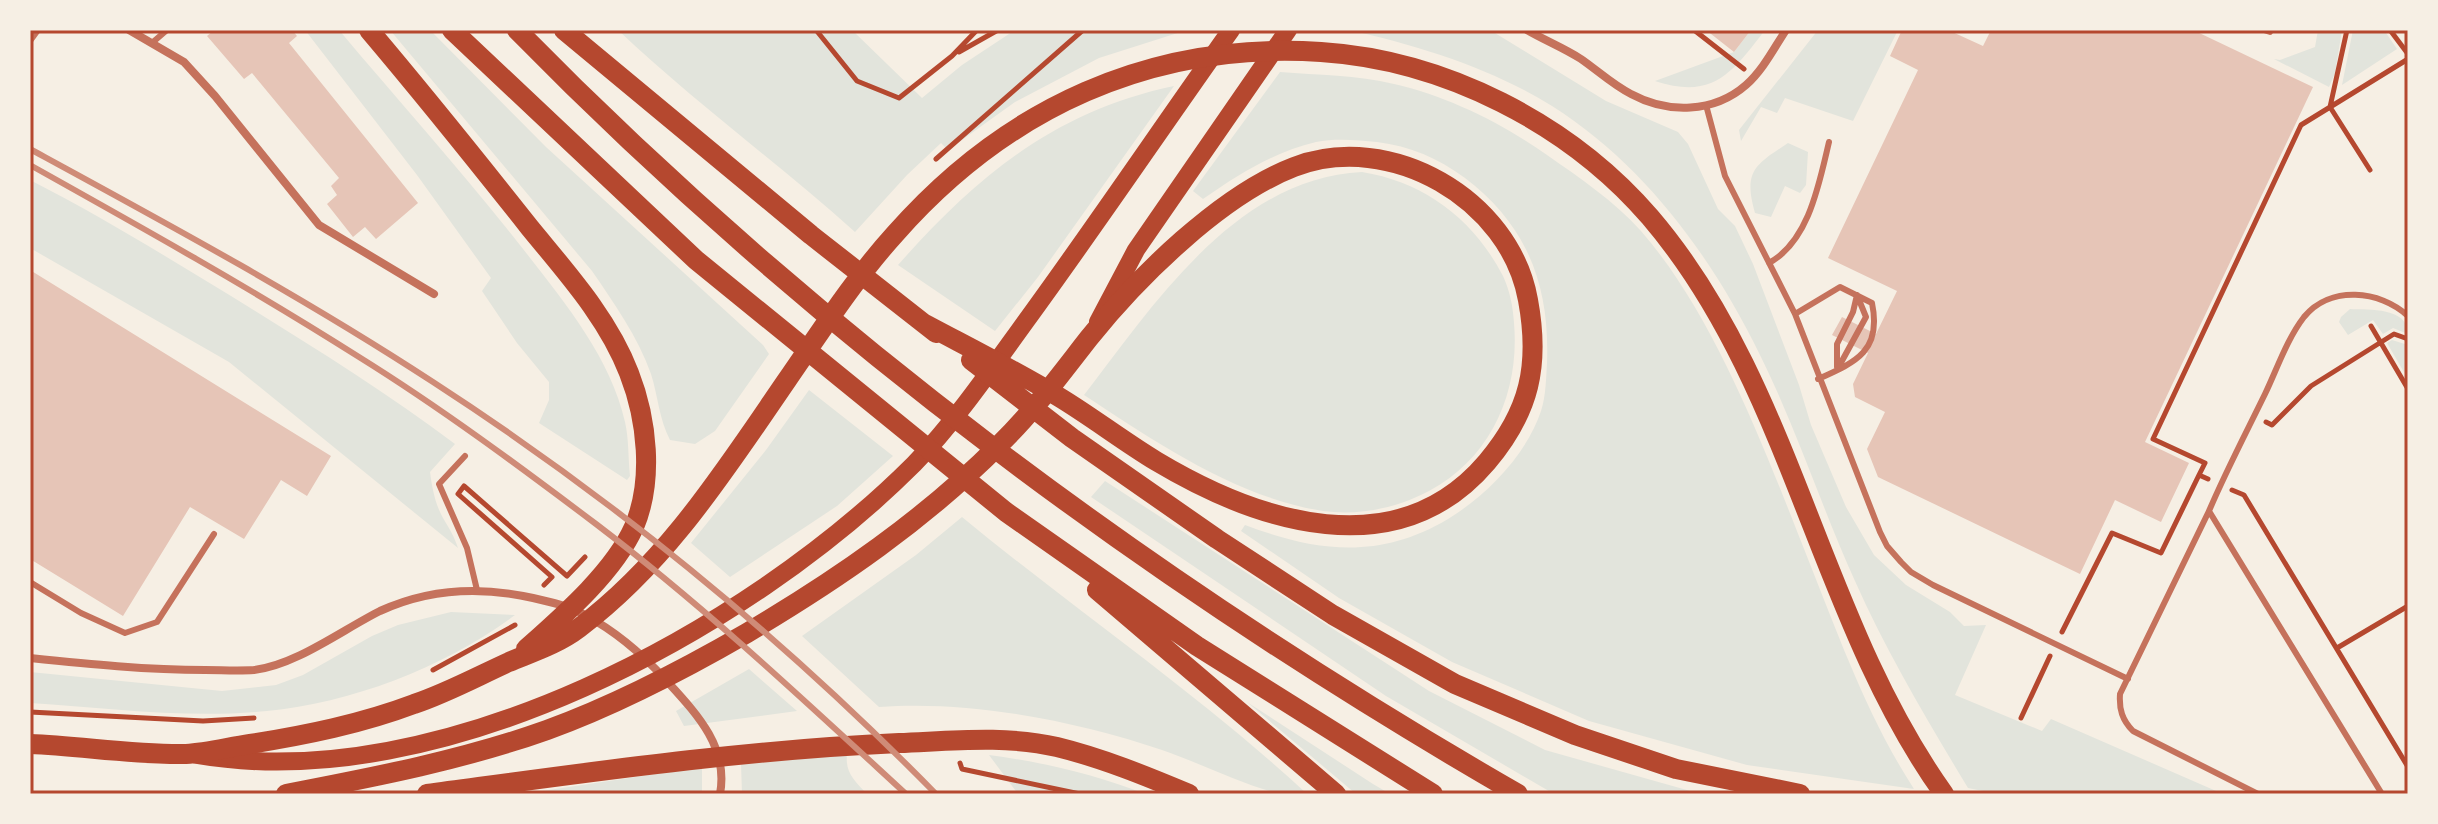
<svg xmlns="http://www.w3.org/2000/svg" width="2438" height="824" font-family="Overpass,sans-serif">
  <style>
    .green { fill: #e2e4dc }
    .building { fill: #e6c5b7 }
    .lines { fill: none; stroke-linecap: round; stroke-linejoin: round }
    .path { stroke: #b5482f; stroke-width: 5 }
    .service { stroke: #c5725c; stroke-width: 6 }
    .minor { stroke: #c5725c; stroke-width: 8 }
    .primary { stroke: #b5482f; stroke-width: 18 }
    .trunk { stroke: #b5482f; stroke-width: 20 }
    .rail { stroke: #cf8b77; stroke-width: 6 }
    .neatline { fill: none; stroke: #b5482f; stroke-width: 3 }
  </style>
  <rect width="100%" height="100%" fill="#f6efe4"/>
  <!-- green -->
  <path class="green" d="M305,30H339C402,105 467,177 527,254C566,304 611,359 625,422C629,439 628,459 630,476L627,480L539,423L549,400V382L517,343L482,291L491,278L417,175Z
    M390,30H430L546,147L763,345L769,354L715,431L695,444L670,440C659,419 658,396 651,374C638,337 614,303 592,271Z
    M618,30H852L922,98L962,65L1015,30H1187L1099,58L1015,102L948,150L941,143L907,175L855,232C778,163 694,102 618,30Z
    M1350,30H1490L1606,101L1678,132L1688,144L1718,209L1735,226L1753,264L1799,385L1811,425L1846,507L1874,555L1906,585L1950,612L1964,626L1986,625L1955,695L2042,731L2051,719L2223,794H1998L1968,788C1927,720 1887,653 1855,581C1821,506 1796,427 1759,353C1712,257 1644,164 1552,106C1491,68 1419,46 1350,30Z
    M1751,30H1765C1732,73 1713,100 1655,81L1734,52Z
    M1818,30H1898L1853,121L1785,98L1777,113L1761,107L1741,141L1739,130Z
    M2318,30H2342L2335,73L2329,87L2274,59L2280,60L2315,47Z
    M2353,30H2384L2397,49L2342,85Z
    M1280,72C1318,75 1357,75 1394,84C1447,96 1502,123 1547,155C1580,178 1614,201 1641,231C1716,317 1766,453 1808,559C1839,637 1868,718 1914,789L1747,765L1589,721L1452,662L1339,598L1241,531L1245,525C1317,552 1379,560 1448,519C1486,496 1527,454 1541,411C1546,396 1546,378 1547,363C1550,285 1527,225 1465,178C1438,158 1410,146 1377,142C1358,140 1335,138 1316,142C1274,152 1239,174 1203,199L1193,191Z
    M1174,86L1038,277L995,331L898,265C977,176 1055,111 1174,86Z
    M1788,143L1808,152L1806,185L1800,193L1785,186L1771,217L1755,213C1743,171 1755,165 1788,143Z
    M1362,172C1425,182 1474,220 1503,276C1510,291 1513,307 1514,323C1520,392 1491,458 1429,491C1397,508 1359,516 1323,511C1238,498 1155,442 1084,395C1154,304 1236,178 1362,172Z
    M30,180C99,215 165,256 231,296C307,343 383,390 455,444L430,472C432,487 435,504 443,518C449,528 454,536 458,548L229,362L30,248Z
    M2350,309C2369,310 2408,307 2408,334L2393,328L2383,334L2373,320L2348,335L2339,322L2341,317Z
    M2392,340L2408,345V379L2387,343Z
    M809,390L893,456L837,506L730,577L691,543L766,450Z
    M1105,481L1429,691L1545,750L1701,794H1554L1386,696L1091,497Z
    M962,517C1076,611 1199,694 1307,794C1298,794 1286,796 1277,793C1238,783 1200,763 1162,750C1076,721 970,700 879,707L802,636L916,555Z
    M451,612L515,615C447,666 352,703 267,711C189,719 108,708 30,703V672L222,691L276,685L303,675L372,636L398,625Z
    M749,669L797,711L684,726L676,711Z
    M1247,702L1373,784L1390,794H1356Z
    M847,755C845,773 855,781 867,794H742L741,764Z
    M989,755C1041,762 1095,774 1145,794H1018Z
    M702,767V794H522Z"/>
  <!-- building -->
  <path class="building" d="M214,30H292L297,36L289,43L418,203L376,239L365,227L353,237L327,204L337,195L331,186L339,178L252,73L244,79L207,36Z
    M1706,30H1751L1734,52Z
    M1902,30H1948L1983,46L1991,30H2193L2313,87L2145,442L2189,463L2161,522L2115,500L2080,574L1878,477L1867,449L1885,412L1855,397L1853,384L1868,353L1832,335L1842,317L1876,334L1897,291L1828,258L1918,70L1890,56Z
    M30,270L331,456L307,496L281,480L244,539L190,507L123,616L30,559Z"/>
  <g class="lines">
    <!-- path -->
    <path class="path" d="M816,30L857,81L899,98L952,56L977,30
      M1694,30L1744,69
      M2347,30L2330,107L2370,170
      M2390,30L2408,54
      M959,52L998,30
      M936,159L1083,30
      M2371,326L2408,389
      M2266,422L2272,425L2311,386L2394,334L2408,339
      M2199,475L2205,463L2153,439L2301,125L2408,59
      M2232,490L2244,495L2408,767
      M544,585L552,577L458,494L464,486L567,576L585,557
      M2062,632L2112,533L2161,553L2199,475L2208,479
      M2337,648L2408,606
      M433,670L515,625
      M30,712L203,721L254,718
      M2021,718L2050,656
      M960,763L962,769L1080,794"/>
    <!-- service -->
    <path class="service" d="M2264,30L2270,32
      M30,41L38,30
      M153,42L167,30
      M1706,105L1725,176L1795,314L1880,532L1887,546L1901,562L1911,572L1933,585L2128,679
      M1769,263C1809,241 1819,184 1829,142
      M1795,314L1840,287L1872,303C1882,351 1856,362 1818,379
      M1837,367V344L1853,312L1857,295
      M1837,370L1866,317L1857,295
      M465,456L439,484L467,548L477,590
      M2209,511L2120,694C2119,709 2122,720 2133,731L2258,794
      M30,582L81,613L125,633L157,622L214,534
      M2382,794L2209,511C2226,471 2246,433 2265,394C2277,369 2287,339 2304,317C2330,285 2380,290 2408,316"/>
    <!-- minor -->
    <path class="minor" d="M129,30L184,62L215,96L319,225L434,294
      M1527,30C1544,40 1564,48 1581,59C1597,70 1613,85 1631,94C1668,114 1714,113 1746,85C1763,70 1774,48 1786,30
      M30,658C88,664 147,670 205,670C221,670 238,671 254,670C296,665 342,630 380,611C430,588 480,586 533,598C551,602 569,606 585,615C615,631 642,654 665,679C695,712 729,746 720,794"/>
    <!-- primary -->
    <path class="primary" d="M1098,322L1136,250L1288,30
      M197,755C440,797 747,631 914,464C955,422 992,368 1026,321C1096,225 1162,127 1231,30"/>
    <!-- trunk -->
    <path class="trunk" d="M369,30C424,95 477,161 530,228C566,272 608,318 629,373C647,419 654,480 634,527C614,572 562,617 526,649
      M452,30L696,260L1006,512L1197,646L1433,794
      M517,30C811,330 1155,585 1518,794
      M564,30L811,235L936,333
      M971,360L1072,438L1217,539L1333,615L1455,684L1575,735L1676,769L1800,794
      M1097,590L1336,794
      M30,744C81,746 134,755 186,754C207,753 229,747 250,744C306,735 361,724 414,704C447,693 478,676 509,662C533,652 558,644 579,628C667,562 725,470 787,380C821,331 855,278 895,234C1006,108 1151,41 1321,52C1444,60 1569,123 1650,217C1793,384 1817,617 1944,794
      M286,794C374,777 463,760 547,730C616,705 683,670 747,633C838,579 924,520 999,445C1033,412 1060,375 1089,338C1138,277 1221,195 1294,167C1390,130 1510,199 1528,300C1540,365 1530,411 1487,462C1397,568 1258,522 1156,461C1123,441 1092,417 1059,397C1016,371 970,348 925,324
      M427,794C584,773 741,750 899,743C952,741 1005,735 1057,747C1102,758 1146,776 1189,794"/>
    <!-- rail -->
    <path class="rail" d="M30,149C166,223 303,297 433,382C615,500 784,639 936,794
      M30,165C141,227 252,289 359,357C441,408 519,466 596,524C705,607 805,701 906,794"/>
  </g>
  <!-- border -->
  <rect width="2438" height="824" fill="none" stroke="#f6efe4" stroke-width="64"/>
  <rect x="32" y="32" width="2374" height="760" class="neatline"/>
</svg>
